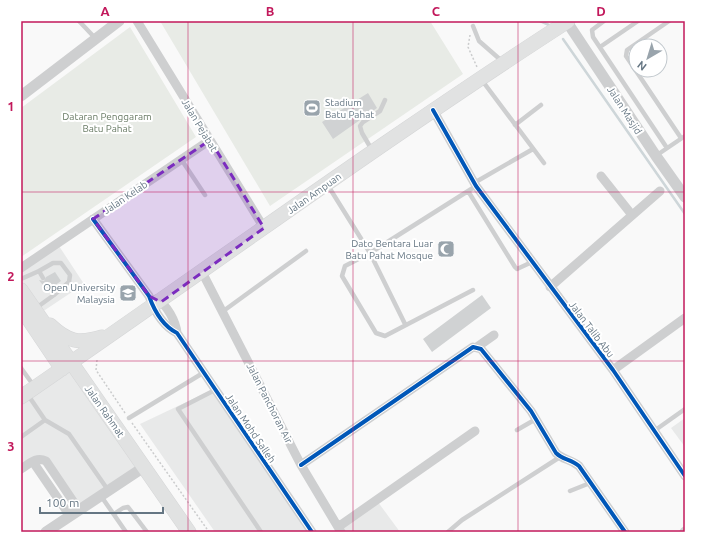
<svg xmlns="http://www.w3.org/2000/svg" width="706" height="553" font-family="Ubuntu,sans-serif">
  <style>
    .built { fill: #e8e9e9 }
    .green { fill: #e8ebe6 }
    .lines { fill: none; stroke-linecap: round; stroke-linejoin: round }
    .stream { stroke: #ced6d9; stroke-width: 2.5 }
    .building { fill: #d0d2d3 }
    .primary-casing { stroke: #d5d6d7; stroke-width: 15 }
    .path { stroke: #cbcccd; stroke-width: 1.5; stroke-dasharray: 2 2; stroke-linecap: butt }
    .service { stroke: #cecfd0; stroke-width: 4.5 }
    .minor { stroke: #cecfd0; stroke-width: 9 }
    .tertiary { stroke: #cecfd0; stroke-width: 11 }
    .primary { stroke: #e1e2e2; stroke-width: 14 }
    .cycleway-casing { stroke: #fff; stroke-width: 6 }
    .cycleway { stroke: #0057b8; stroke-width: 4 }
    .marked { fill: #7b2cbf; fill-opacity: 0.2; stroke: #7b2cbf; stroke-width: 3; stroke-dasharray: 8 5; stroke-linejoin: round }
    .grid { fill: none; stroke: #c2185b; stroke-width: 1; stroke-opacity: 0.55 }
    .labels { text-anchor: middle; stroke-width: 4; stroke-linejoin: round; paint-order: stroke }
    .poi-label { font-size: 10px; fill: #657683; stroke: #fff; text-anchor: end }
    .street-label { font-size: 10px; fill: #657683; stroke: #fff }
    .park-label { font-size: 10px; fill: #687a64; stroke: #fff }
    .neatline { fill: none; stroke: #c2185b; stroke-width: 1.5 }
    .grid-label { font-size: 13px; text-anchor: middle; font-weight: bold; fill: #c2185b }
  </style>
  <rect width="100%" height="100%" fill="#f9f9f9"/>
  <!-- built -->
  <path class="built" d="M59,246L84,284L42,312L21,281V272Z
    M70,370L137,466L74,508L43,463H36L21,474V403Z
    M218,387L316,532H215L140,424Z
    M685,418V447L671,428Z
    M375,498L400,532H345L339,523Z"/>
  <!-- green -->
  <path class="green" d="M160,21H430L463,74L270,206Z
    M130,27L196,137L21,257V108Z"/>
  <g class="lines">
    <!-- stream -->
    <path class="stream" d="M540,21L549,25
      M563,39L685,214"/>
  </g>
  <!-- building -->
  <path class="building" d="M368,93L377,108L333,139L322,122Z
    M55,272L61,281L54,286V288L49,287L48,292L39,280L44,281L46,277Z
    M482,295L491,308L432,352L423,339Z"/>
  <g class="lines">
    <!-- primary casing -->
    <g class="primary-casing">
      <path id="primary" d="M21,290L189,532
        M21,308L62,369
        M50,325C68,342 79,344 102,337
        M21,397C203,272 382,141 568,21"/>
    </g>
    <!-- path -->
    <path class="path" d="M470,35L468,47L477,67
      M97,360L96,370L125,413
      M132,423L209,532"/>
    <!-- service -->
    <path class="service" d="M79,21L96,39
      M604,21L592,30L593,37L667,148
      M669,21L627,50L626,56L681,138
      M473,26L479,41L503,62
      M600,47L638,21
      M481,79L544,163
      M515,125L541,105
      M372,150L362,133L360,126L363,122L380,111L385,100
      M657,155L685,136
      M181,159L205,195
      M474,183L533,149
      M327,184L370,253L405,324
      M468,191L515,267L517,269L532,262
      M39,271L53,263H61L70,275L69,282L54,295
      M21,279L39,271L43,278
      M473,290L385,336L376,333L342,276L345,266L370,253L476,186
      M36,308L54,295L51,290
      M222,312L306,251
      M21,368L34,386
      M215,390L178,409L261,532
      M28,395L45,420
      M129,418L203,373
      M517,430L536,419
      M654,431L685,409
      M21,437L45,420L69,434L108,490
      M570,491L590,483
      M101,496L126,532
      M114,514L123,508L128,507L147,532
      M448,532L462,520L560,457"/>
    <!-- minor -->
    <path class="minor" d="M137,21L264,228
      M433,110L476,186L613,370L685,476
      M601,176L632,215
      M93,219L149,296C154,310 163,326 177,333L312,532
      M21,268L210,140
      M202,272L301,465L341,532
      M550,287L660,191
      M156,299C167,304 176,322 177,333
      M477,347L494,335
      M613,370L685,318
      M33,462L70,516
      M301,465L473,347L481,349L531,411L556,453C563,460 571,459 579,466L625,532
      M21,469C29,464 36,456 46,461L79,510
      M338,527L475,431
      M684,532L685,531"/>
    <!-- tertiary -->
    <path class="tertiary" d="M567,22L656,156L685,197
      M21,96L119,21
      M46,532L144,467"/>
    <!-- primary -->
    <use href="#primary" class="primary"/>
    <!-- cycleway casing -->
    <g class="cycleway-casing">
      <path id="cycleway" d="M433,110L476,186L613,370L685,476
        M93,219L149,296C154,310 163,326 177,333L312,532
        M301,465L473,347L481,349L531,411L556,453C563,460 571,459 579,466L625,532"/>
    </g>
    <!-- cycleway -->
    <use href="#cycleway" class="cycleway"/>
  </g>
  <!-- marked area -->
  <path class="marked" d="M210,140L264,228L161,302L149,296L93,219Z"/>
  <!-- grid -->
  <path class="grid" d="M188,21V532M353,21V532M518,21V532M21,192H685M21,361H685"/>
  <!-- icons -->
  <defs>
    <g id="stadium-square" transform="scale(0.9)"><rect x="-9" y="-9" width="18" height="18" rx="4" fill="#99a4ac" stroke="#fff"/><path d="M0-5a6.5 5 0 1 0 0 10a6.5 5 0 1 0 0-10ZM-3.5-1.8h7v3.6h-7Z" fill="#fff"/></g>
    <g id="mosque-square" transform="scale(0.9)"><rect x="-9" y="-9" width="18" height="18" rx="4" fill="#99a4ac" stroke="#fff"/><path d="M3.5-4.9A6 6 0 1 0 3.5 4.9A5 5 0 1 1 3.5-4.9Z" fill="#fff"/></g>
    <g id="university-square" transform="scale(0.9)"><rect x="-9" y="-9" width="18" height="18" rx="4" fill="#99a4ac" stroke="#fff"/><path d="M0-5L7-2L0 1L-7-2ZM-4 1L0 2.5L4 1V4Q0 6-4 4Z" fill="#fff"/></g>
  </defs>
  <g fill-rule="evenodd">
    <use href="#stadium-square" x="312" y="108"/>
    <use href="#mosque-square" x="446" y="249"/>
    <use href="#university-square" x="128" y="293"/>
  </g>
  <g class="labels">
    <!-- poi labels -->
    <g class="poi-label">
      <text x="325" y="106" text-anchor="start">Stadium<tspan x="325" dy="12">Batu Pahat</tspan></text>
      <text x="433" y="247">Dato Bentara Luar<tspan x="433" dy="12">Batu Pahat Mosque</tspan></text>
      <text x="115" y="291">Open University<tspan x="115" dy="12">Malaysia</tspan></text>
    </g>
    <!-- street labels -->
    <g class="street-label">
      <text transform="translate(625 110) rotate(57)" y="4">Jalan Masjid</text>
      <text transform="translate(200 125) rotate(59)" y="4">Jalan Pejabat</text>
      <text transform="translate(314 193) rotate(-35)" y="4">Jalan Ampuan</text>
      <text transform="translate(125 197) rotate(-34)" y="4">Jalan Kelab</text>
      <text transform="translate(592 329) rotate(53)" y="4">Jalan Talib Abu</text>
      <text transform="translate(270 403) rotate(63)" y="4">Jalan Panchoran Air</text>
      <text transform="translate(105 411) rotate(55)" y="4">Jalan Rahmat</text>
      <text transform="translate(251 428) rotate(56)" y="4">Jalan Mohd Salleh</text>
    </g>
    <!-- park labels -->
    <g class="park-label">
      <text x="107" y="120">Dataran Penggaram<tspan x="107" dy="12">Batu Pahat</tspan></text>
    </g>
  </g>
  <!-- border -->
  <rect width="706" height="553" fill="none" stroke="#ffffff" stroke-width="44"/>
  <!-- north arrow -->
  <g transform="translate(648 58) rotate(218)"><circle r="19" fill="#ffffff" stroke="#c1c8cd"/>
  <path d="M0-3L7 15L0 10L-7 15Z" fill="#99a4ac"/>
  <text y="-6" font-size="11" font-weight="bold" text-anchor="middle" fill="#657683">N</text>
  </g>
  <!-- scale -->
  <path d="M40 507v6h123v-6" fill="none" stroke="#657683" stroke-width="2"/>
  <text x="46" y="507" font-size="12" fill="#657683" stroke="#ffffff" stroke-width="3" paint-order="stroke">100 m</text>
  <rect x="22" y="22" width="662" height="509" class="neatline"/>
  <g class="grid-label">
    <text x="105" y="16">A</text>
    <text x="270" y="16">B</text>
    <text x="436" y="16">C</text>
    <text x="601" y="16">D</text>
    <text x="11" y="111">1</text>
    <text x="11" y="281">2</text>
    <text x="11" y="451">3</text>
  </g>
</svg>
